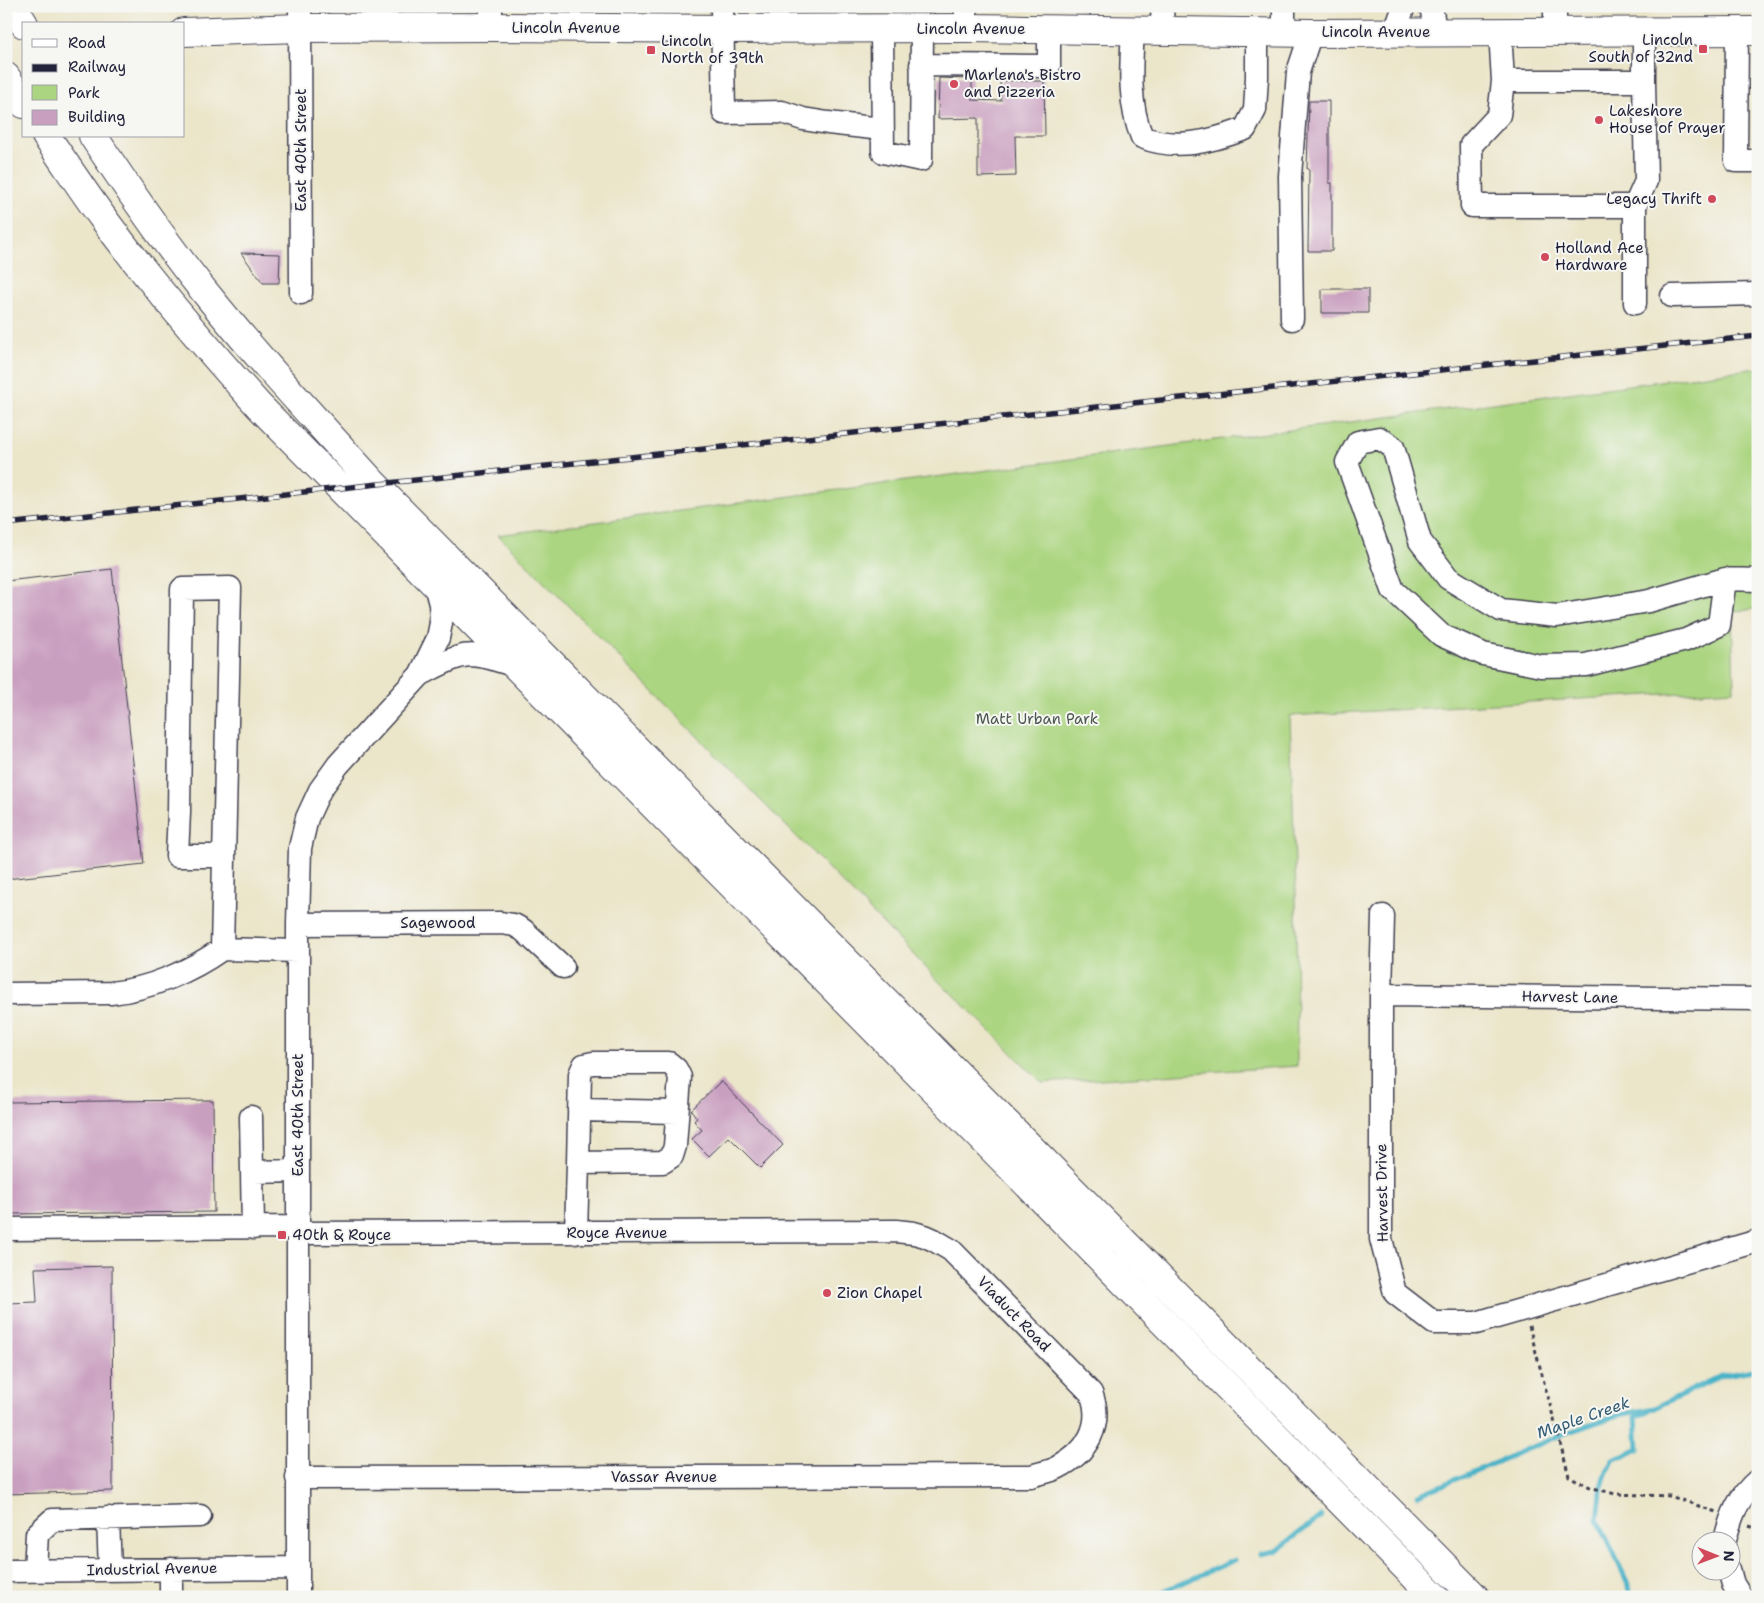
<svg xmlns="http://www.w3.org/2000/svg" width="1764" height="1603" font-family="'Shantell Sans',sans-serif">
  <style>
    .green { fill: #abd580; stroke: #667c5e }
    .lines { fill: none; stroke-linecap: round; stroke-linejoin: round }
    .stream { stroke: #4ab3c8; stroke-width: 5 }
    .building { fill: #c99fc0 }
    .minor-casing { stroke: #403f50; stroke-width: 25 }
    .major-casing { stroke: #403f50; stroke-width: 30 }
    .highway-casing { stroke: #403f50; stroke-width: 30 }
    .path { stroke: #403f50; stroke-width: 3; stroke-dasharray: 4 4; stroke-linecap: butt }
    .minor { stroke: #fff; stroke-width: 22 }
    .major { stroke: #fff; stroke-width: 28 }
    .highway { stroke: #fff; stroke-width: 28 }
    .rail-casing { stroke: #22223b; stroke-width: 5.5 }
    .rail { stroke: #f6f6f2; stroke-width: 4; stroke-dasharray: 11; stroke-linecap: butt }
    .poi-dot { fill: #d1495b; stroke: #f6f6f2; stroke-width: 2 }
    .labels { text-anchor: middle; stroke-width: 4; stroke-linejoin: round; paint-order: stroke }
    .street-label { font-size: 15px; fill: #22223b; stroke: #f6f6f2 }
    .poi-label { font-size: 15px; fill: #22223b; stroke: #f6f6f2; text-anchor: start }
    .park-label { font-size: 15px; fill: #4b5850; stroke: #f6f6f2 }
    .water-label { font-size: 16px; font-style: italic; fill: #325c73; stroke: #f6f6f2 }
  </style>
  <rect width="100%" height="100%" fill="#f6f6f2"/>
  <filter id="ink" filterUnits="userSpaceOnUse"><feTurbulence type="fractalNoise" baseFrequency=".02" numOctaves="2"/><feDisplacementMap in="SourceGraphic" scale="10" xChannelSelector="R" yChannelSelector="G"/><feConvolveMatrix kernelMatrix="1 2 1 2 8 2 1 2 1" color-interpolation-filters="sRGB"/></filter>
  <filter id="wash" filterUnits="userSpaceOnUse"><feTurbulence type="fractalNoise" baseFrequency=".0096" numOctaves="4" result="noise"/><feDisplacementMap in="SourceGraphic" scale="20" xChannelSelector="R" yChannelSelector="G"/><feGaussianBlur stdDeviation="1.12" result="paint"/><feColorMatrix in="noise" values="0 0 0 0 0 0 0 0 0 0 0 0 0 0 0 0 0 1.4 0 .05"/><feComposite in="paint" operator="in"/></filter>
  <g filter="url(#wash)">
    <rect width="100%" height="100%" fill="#ebe5c9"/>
    <!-- green -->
    <path class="green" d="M1758,368V609L1732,611L1734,690L1290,716L1296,895L1297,1066L1042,1083L949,990L948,991L907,948L498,535Z"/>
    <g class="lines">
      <!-- stream -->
      <path class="stream" d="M1418,1495L1566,1433L1619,1415L1654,1408L1721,1376L1758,1369
        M1261,1554L1276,1551L1321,1516
        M1150,1597L1235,1560
        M1631,1597L1629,1586L1598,1520L1601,1490L1606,1473L1613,1459L1624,1456L1638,1449L1636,1417L1649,1410"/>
    </g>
    <g id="blocks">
      <!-- building -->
      <path class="building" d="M939,78L972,79V100L1001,101L1000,81H1044L1045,136H1015L1016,176L978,177V118L938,119Z
        M1309,101H1329V183H1332V251H1308L1309,169H1307Z
        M241,253L280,254L279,283H263Z
        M1322,289H1368V313H1322Z
        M112,569L144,864L6,879V581Z
        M721,1081L783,1145L760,1168L729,1137L709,1156L692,1139L702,1130L694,1121L697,1118L691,1110Z
        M213,1100L214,1212L6,1214V1102Z
        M112,1266L113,1491L6,1494V1303L37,1302L35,1268Z"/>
    </g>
  </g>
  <g filter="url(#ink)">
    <use href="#blocks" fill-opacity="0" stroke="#403f50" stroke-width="1"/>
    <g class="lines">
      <!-- minor casing -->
      <g class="minor-casing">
        <path id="minor" d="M300,6L301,293
          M491,6V27
          M722,6L724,113L782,112L803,119L828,123L882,129
          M1162,6L1163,31
          M1284,6V32
          M1430,6L1432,11L1435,32
          M1555,6V31
          M882,28L883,152L921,160L922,28
          M966,28V6
          M1133,30C1131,65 1128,105 1142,137C1176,151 1212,141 1245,129L1255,110L1257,77V32
          M1500,31L1503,81L1499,115L1471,145L1472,206H1635V303
          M1644,31V81
          M1737,31L1736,161H1758
          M1395,32L1404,6
          M921,65L1049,66V29
          M1503,81H1644L1646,181L1635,206
          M1672,296L1758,294
          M1292,319L1290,176L1298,72L1311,33
          M1725,579L1719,625L1686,640L1586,665L1541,666L1483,654L1441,635L1393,590L1347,462L1358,442L1379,438L1393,447L1420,541L1448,578L1501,610L1557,616L1649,601L1725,579L1758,580
          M420,675C432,669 445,661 459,657C477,651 498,661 516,666
          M224,856H177L179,812L182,589L230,588L222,949L298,951
          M1383,916L1381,995V1239L1395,1293L1434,1323H1476L1758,1241
          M298,924L501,923L514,925L523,930L563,967
          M6,994L111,993C150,989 191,971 222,949
          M1381,995L1758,999
          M593,1063H669L676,1069L680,1077L675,1146L672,1156L663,1162L578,1163L580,1074L584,1065Z
          M579,1110L677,1112
          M251,1117L252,1172L298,1171
          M252,1172L253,1228
          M6,1229L299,1227
          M576,1233L578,1163
          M297,1478L1031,1476C1040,1473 1049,1472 1057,1468C1087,1453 1104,1425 1091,1393L951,1250L934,1240L925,1236L914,1233L896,1231L298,1233
          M108,1518L110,1570
          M1725,1540C1731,1516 1738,1497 1758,1480
          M171,1569V1597
          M35,1570L37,1534L52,1520L200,1516
          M1729,1570L1733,1584L1741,1597
          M6,1571L298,1568
          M298,1597V924L300,848L307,818L320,790L338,765L420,675L438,638L441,623L440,604L435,585"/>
      </g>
      <!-- major casing -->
      <g class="major-casing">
        <path id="major" d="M184,32L301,28L491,27L724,29L966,28L1311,33L1758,31"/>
      </g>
      <!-- highway casing -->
      <g class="highway-casing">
        <path id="highway" d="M13,6L24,24
          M6,77L24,104
          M46,136C65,163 83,191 103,218C151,283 204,345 259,406L1435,1597
          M93,136C128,189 164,242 204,291C257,357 315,419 372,482L1475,1597"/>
      </g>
      <!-- path -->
      <path class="path" d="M1529,1326L1569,1476L1590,1487L1615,1494L1670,1496L1716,1512
        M1749,1526L1758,1529"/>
      <!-- minor -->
      <use href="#minor" class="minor"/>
      <!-- major -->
      <use href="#major" class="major"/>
      <!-- highway -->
      <use href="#highway" class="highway"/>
      <!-- rail casing -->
      <g class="rail-casing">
        <path id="rail" d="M6,524L1758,336"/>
      </g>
      <!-- rail -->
      <use href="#rail" class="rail"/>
    </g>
  </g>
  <!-- markers -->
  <g class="poi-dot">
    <rect x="1698" y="44" width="10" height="10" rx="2.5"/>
    <rect x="646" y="45" width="10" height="10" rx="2.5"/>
    <circle cx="954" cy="84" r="5"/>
    <circle cx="1599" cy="120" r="5"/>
    <circle cx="1712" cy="199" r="5"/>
    <circle cx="1545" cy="257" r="5"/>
    <rect x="277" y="1230" width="10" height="10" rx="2.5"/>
    <circle cx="827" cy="1293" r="5"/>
  </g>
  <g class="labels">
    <!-- street labels -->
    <g class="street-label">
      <text x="566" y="33">Lincoln Avenue</text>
      <text x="971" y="34">Lincoln Avenue</text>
      <text x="1376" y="37">Lincoln Avenue</text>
      <text transform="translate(301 150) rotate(-90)" y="5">East 40th Street</text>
      <text x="438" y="928">Sagewood</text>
      <text transform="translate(1570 997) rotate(1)" y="5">Harvest Lane</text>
      <text transform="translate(298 1115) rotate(-90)" y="5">East 40th Street</text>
      <text transform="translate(1382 1193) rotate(-91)" y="5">Harvest Drive</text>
      <text x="617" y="1238">Royce Avenue</text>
      <text transform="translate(1014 1314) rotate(46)" y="5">Viaduct Road</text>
      <text x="664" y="1482">Vassar Avenue</text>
      <text transform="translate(152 1569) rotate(-1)" y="5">Industrial Avenue</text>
    </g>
    <!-- poi labels -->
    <g class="poi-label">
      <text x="1693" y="45" text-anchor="end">Lincoln<tspan x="1693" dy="17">South of 32nd</tspan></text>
      <text x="661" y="46">Lincoln<tspan x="661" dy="17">North of 39th</tspan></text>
      <text x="964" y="80">Marlena's Bistro<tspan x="964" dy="17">and Pizzeria</tspan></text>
      <text x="1609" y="116">Lakeshore<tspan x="1609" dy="17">House of Prayer</tspan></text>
      <text x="1702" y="204" text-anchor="end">Legacy Thrift</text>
      <text x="1555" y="253">Holland Ace<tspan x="1555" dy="17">Hardware</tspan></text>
      <text x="292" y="1240">40th &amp; Royce</text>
      <text x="837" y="1298">Zion Chapel</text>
    </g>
    <!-- park labels -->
    <g class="park-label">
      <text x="1037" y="724">Matt Urban Park</text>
    </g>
    <!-- water labels -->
    <g class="water-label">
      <text transform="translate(1583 1417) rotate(-19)" y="6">Maple Creek</text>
    </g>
  </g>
  <!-- margin -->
  <rect width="1764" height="1603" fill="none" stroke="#f6f6f2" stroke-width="25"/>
  <!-- legend -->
  <rect x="22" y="22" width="162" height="115" fill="#f6f6f2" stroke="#a1a1a9"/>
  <rect x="32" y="39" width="25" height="8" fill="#ffffff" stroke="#a1a1a9"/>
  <text x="68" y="48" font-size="15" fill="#22223b">Road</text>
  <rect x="32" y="64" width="25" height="8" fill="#22223b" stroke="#a1a1a9"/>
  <text x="68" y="72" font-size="15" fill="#22223b">Railway</text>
  <rect x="32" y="85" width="25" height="15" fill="#abd580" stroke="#a1a1a9"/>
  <text x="68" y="98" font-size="15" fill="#22223b">Park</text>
  <rect x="32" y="110" width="25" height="15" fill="#c99fc0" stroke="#a1a1a9"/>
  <text x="68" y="122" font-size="15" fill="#22223b">Building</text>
  <!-- north arrow -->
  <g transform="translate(1716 1556) rotate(91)"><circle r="24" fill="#f6f6f2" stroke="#a1a1a9"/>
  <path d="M0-4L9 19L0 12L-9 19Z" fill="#d1495b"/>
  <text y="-8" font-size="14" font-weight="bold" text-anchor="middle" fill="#22223b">N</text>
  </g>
</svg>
